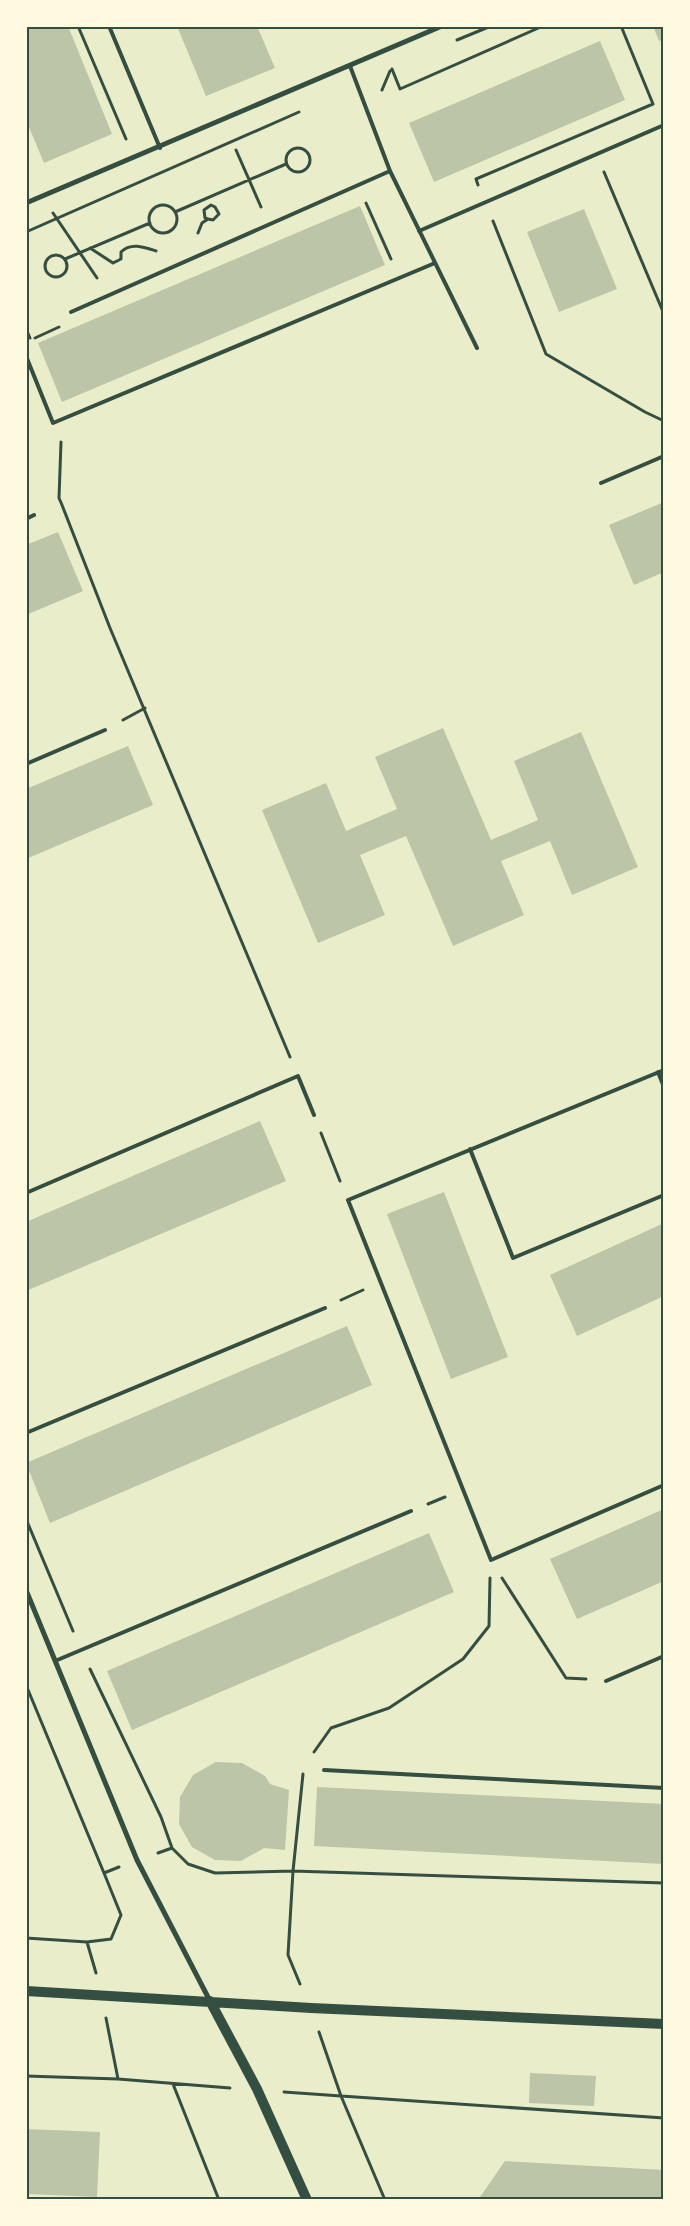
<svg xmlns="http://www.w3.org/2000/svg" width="690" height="2226" font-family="'IBM Plex Serif',serif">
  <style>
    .building { fill: #bcc5a7 }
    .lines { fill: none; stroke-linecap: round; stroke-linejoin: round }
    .path { stroke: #344e41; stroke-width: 3 }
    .service { stroke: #344e41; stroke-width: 4 }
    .minor { stroke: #344e41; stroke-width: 5 }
    .secondary { stroke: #344e41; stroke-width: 10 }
    .neatline { fill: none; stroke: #344e41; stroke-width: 2 }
  </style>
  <rect width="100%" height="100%" fill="#e9edc9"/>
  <!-- building -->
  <path class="building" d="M26,26H68L112,134L44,163L26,120Z
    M177,26H257L275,68L206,96Z
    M653,26H664V39L659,41Z
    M600,41L625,100L434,182L409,123Z
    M360,206L385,265L62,402L38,343Z
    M584,209L617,289L559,312L527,232Z
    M664,502V572L634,585L609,525Z
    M58,532L83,591L26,615V545Z
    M443,728L491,840L538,820L514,761L581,732L638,867L572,895L550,841L501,861L524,915L453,946L406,836L360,855L385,915L318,943L262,810L326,783L346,831L397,809L375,757Z
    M128,746L153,805L26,859V789Z
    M260,1121L286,1181L26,1291V1222Z
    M444,1192L508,1357L451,1379L387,1214Z
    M664,1223V1296L577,1336L550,1275Z
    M347,1326L372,1385L50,1523L26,1463Z
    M664,1509V1581L577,1619L550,1559Z
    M429,1533L454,1592L132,1730L107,1671Z
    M216,1762L242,1763L265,1776L270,1784L289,1790L285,1850L264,1848L241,1861L215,1860L192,1847L179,1824L180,1797L193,1775Z
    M317,1787L664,1804V1864L314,1846Z
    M530,2073L596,2076L594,2106L529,2103Z
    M26,2129L100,2132L97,2197L26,2194Z
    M505,2161L664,2170V2200H478Z"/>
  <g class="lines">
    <!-- path -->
    <path class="path" d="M78,26L126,139
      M457,40L491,26
      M392,69L400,89L543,26
      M382,90L390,71
      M286 160a12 12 0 1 1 24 0a12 12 0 1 1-24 0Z
      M236,150L261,207
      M604,172L664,314
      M478,185L476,179L653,104L621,26
      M366,203L391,259
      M149 219a14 14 0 1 1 28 0a14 14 0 1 1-28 0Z
      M175,212L286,164
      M53,213L97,278
      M493,221L546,354L645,412L664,421
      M26,232L299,112
      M198,233L202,223L208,219L205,218L204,210L211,205L215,207L219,214L213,220L208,219
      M90,248L113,263L121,259V252C131,242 144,247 156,251
      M45 266a11 11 0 1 1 22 0a11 11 0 1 1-22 0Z
      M65,259L150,223
      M26,329L30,338
      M35,338L59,327
      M61,442L59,498L62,505L110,628L290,1057
      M123,720L145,708
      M321,1133L340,1181
      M341,1300L363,1290
      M428,1504L445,1497
      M26,1519L73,1631
      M502,1578L566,1678L586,1679
      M90,1669L161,1817L172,1848
      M26,1685L104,1873
      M314,1752L331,1728L389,1708L463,1659L489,1626L490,1578
      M158,1853L172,1848L188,1864L215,1873L293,1871L303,1774
      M26,1938L87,1942
      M96,1973L87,1942L111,1939L121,1915L104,1873L119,1867
      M300,1984L288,1955L293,1871L664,1883
      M106,2018L118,2079
      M26,2076L118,2079L230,2088
      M173,2084L219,2200
      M284,2092L341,2096L319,2032
      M385,2200L341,2096L664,2118"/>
    <!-- service -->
    <path class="service" d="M109,26L160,148
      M390,171L477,348
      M419,231L664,125
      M71,312L390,171L350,66
      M26,356L53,423L435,263
      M601,483L664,456
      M26,519L34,515
      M26,764L105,730
      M664,1070L348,1200L491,1560L664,1485
      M658,1072L664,1087
      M470,1149L513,1258L664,1195
      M26,1193L298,1076L314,1115
      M26,1433L325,1308
      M55,1661L411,1511
      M606,1681L664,1656
      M324,1770L664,1788"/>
    <!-- minor -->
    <path class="minor" d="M26,203L442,26
      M26,1590L137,1860L210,2001"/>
    <!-- secondary -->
    <path class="secondary" d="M26,1991L311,2008L664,2024
      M210,2001L257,2089L307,2200"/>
  </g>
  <!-- border -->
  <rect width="690" height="2226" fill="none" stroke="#fefae0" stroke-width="55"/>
  <rect x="28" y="28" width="634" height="2170" class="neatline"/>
</svg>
